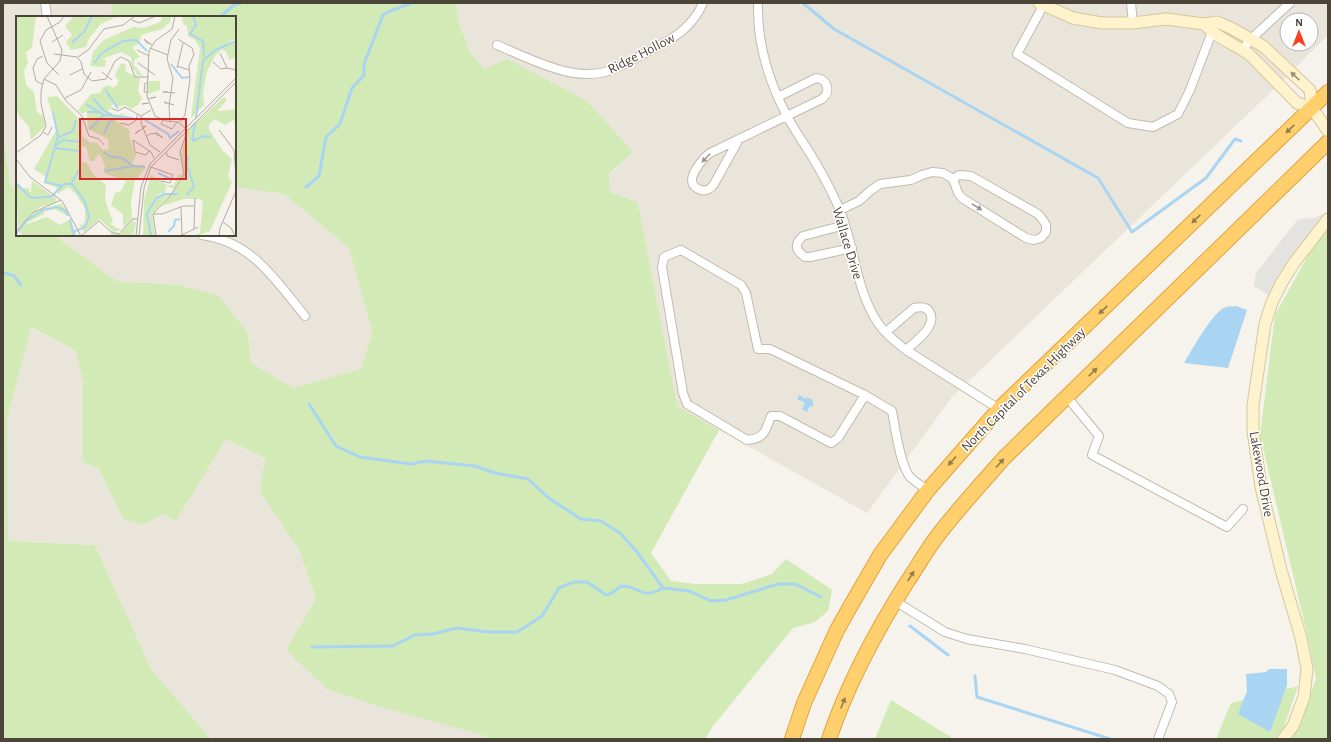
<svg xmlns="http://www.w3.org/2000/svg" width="1331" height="742" font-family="'Alegreya Sans',sans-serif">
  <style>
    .residential { fill: #eae5da; fill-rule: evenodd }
    .green { fill: #d2eab5 }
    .parking { fill: #e5e3e0 }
    .water { fill: #a9d4f2 }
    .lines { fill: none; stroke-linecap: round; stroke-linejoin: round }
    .stream { stroke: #a9d4f2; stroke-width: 3 }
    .street-casing { stroke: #c2bbae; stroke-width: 10 }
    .secondary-casing { stroke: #d6c79b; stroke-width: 13 }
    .highway-casing { stroke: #e0a43c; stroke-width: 16 }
    .street { stroke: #fff; stroke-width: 8 }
    .secondary { stroke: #fff3cd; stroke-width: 11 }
    .highway { stroke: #ffcf6e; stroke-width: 14 }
    .oneway { fill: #9c937c }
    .oneway2 { fill: #937c4e }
    .oneway3 { fill: #9c9892 }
    .labels { text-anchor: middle; stroke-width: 3; stroke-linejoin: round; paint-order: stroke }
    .street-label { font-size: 14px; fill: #4b4439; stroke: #fff }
    .inset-river { fill: none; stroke: #a9d4f2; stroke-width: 2 }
    .inset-road { fill: none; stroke: #b2ada4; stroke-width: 1 }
    .view { fill: #d62828; fill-opacity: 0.15; stroke: #d62828; stroke-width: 2 }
    .inset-edge { fill: none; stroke: #4b4439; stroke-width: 2 }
  </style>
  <rect width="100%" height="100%" fill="#f6f3ec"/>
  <!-- residential -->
  <path class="residential" d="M3,3H110L113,17H17V193L10,183L3,134Z
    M456,3H589L596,5L601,3H1328V35L1273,90L952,397L867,513L677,406L638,202L610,192L609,175L633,152L485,69L471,54L459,23ZM1287,20H1311V44H1287Z
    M235,187L284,194L349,248L372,332L361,369L293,388L251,363L248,334L179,285L116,281L54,235H235Z
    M30,327L75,350L83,381V462L99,469L123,519L143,525L164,514L176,521L226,439L265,458L260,492L299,550L316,600L286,650L491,739H211L151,669L95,545L8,541L7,419Z"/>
  <!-- green -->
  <path class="green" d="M110,3H456L459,23L471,54L485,69L507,59L587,101L633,152L609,174L610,192L638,202L677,406L719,430L651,553L671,581L696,584H742L772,574L786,559L832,590L828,611L815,622L793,628L713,726L705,739H491L479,734L381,707L327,689L286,650L316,599L299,550L260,492L265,458L226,439L176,521L164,514L143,525L123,519L99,469L83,462V381L75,350L31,327L7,419L8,541L95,545L151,669L211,739H3V134L10,183L17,193V235H54L116,281L179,285L219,296L248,334L251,363L293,388L361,369L372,332L349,248L284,194L235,187V17H113Z
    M1328,227V739H1289L1301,720L1316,679L1308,638L1260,435L1275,315L1312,248Z
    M1298,686L1284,727L1275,739H1216L1231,703Z
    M891,700L954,739H875Z"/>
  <!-- parking -->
  <path class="parking" d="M1325,213L1322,220L1269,296L1254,286L1256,273L1298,219L1314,218Z"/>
  <!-- water -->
  <path class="water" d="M1236,306L1247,310L1228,368L1184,363C1192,350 1213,311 1226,307C1229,306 1233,307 1236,306Z
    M799,395L806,399L807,397L813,400L812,402L814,403L812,407L810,406L807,412L802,409L805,403L797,399Z
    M1269,669H1287V685L1270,732L1238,714L1247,691L1246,674L1266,672Z"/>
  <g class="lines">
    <!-- stream -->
    <path class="stream" d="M803,3L834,29L1098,178L1132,232L1206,178L1235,139L1241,141
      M220,17L234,5L241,3
      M306,187L319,176L326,137L340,124L352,88L364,75V64L383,15L390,11L412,3
      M3,273L13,275L21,285
      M309,404L336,446L360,457L411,464L426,461L475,466L495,473L528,479L550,499L581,519L601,521L620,533L637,552L663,588L689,591L711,601L726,600L778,584H795L821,597
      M910,626L948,655
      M312,647L393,646L415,635L433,634L457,628L488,632H517L542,616L559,588L574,582H587L606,595L612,593L621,586C641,586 640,601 663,588
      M975,676L977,697L1110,739"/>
    <!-- street casing -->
    <g class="street-casing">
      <path id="street" d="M45,3L47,17
        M758,3C757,42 769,82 787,116C796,133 808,149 817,165C825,179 833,194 839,208C855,245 855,289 878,323C885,334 896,342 906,350L999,409
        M1131,3L1133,23
        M1043,6L1017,54L1128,123L1153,127L1178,114L1190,90L1212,32
        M497,45C531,59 577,85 614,69C628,63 641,55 655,48C676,37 693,26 703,3
        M1243,49L1252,38L1290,3
        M739,139L714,184C713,186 711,188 709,189C703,193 692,188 692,180C692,172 704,157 710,153L822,99C831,92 828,79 816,78L778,97
        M840,210L859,201L870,191L880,184L911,180L922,175L932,172L943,173L953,179L958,193L962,198L1026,238L1034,240L1041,238L1046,232V225L1043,220L1038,214L971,176L959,175L953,179
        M845,225L803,236C794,244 795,250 805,257H810L852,248
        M202,235C253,242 275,280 305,316
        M886,332L914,308C919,307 926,306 929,311C939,325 915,342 906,350
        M865,395L838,438L831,443L780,416H771C765,432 765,438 747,440L687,404L683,393L662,267L664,257L681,250L741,285L746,293L758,349H770L865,395L892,411C895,427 900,465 910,477C915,482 922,486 928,490
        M1067,397L1099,436L1092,455L1227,527L1243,509
        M895,601L945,632L967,639L1025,649L1115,670L1158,686L1169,694L1172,702L1158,739"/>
    </g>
    <!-- secondary casing -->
    <g class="secondary-casing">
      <path id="secondary" d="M1039,3L1073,18L1102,23H1133L1166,19L1204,24L1217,22L1231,28L1263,46L1310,90L1312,108L1328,131
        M1204,24C1216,38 1235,44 1250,55L1297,103L1312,108
        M1283,739L1293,726L1304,697L1307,669L1301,638L1281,570L1261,487L1253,431V405L1265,324L1272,302L1282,282L1294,263L1328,219"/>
    </g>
    <!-- highway casing -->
    <g class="highway-casing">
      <path id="highway" d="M792,739L804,703L837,630L850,607L880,555L928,490L999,409L1328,92
        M829,739C848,683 876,631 907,582C918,566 927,549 939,534C959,508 982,483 1004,458L1328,142"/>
    </g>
    <!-- street -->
    <use href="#street" class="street"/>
    <!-- secondary -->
    <use href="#secondary" class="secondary"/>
    <!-- highway -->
    <use href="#highway" class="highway"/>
  </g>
  <!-- one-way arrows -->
  <defs><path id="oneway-solid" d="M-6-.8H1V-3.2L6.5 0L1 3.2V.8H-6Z"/></defs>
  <use class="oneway" href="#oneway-solid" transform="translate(1295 76) rotate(-137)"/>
  <g class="oneway2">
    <use href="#oneway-solid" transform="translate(1290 129) rotate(136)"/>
    <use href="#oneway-solid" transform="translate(1196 219) rotate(136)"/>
    <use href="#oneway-solid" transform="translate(1103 310) rotate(136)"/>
    <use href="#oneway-solid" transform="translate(1093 372) rotate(-44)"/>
    <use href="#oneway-solid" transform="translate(952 461) rotate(131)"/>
    <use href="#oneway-solid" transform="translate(1000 463) rotate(-48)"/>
    <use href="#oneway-solid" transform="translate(911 576) rotate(-57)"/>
    <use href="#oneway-solid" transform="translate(843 703) rotate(-68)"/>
  </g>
  <g class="oneway3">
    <use href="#oneway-solid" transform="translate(706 158) rotate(134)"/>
    <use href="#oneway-solid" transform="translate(977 207) rotate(32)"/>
  </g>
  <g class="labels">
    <!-- street labels -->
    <g class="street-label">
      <text transform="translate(641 53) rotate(-27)" y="5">Ridge Hollow</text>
      <text transform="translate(848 243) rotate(73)" y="5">Wallace Drive</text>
      <text transform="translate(1023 389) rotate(-45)" y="5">North Capital of Texas Highway</text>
      <text transform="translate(1262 474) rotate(80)" y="5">Lakewood Drive</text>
    </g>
  </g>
  <!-- overview -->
  <g transform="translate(16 16)">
    <rect width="220" height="220" fill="#f6f3ec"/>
    <path d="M0,0H20L16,32L10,36L12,47L8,55L10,69L18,76L21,96L27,100L29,110L15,124L13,111L3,100L0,89ZM58,0H102L85,8L73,22L70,31L55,34L50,26L56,19L49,10ZM147,0H155L154,6L146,13L125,19L124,27L116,31L124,41L119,43L118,49L127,60L121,59L119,54L116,53L115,41L105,36L86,43L90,44L89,51L74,50L77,36L88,24L117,11L128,12L144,6ZM166,0H220V23L212,26L220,27V41L213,44L210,35L205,34L199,40L191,55L187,77L188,89L175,102L184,32L179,24L172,20L171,10L167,8ZM105,47L109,48L110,56L124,62L122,75L126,82L123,88L116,93L109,89L101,91L97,87L92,96L101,99L110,97L107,99L111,104L102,102L100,105L114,115L113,119L118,136L121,138L116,148L123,150L127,148L130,152L119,164L115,186L116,201L107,211V198L95,189L99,177L105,175L110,165L90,158L87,155L89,151L85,140L82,138L78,145H74L70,131L66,130L65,146L71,147L77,158L90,169L89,184L97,206L94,208L105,214L97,216L84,203L68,216L63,208L67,209L69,205V193L60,178L52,171L42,178L40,171L28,167L30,161L18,153L41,113L31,81L41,80L63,103L67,121L73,126L81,127L87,134L93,133L92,123L72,113L71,95L66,98L62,94L75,78L84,77L87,71L93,69L96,72L100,70L103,65L99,59ZM133,65H144V74L131,78ZM208,81L211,84L201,95L220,93V107L217,104L209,109L199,103L193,108V113L206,134L216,143L212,160L216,166L194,215L181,220L184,216L187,186L184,183H168L146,190L168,161L165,138L171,115ZM168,158L158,173L150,170L149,177L143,178L138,182L131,198V208L133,195L141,181L154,178L136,198L139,220H127L128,184L135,159L151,169H158L162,159ZM16,165L40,182L39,187L24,191L2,211L0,166L4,173L13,172V176H15ZM43,188H46L52,200L39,193L28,195V198L12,206L10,204L21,195ZM30,201L44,209L54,203L61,220H8L3,216L0,218L9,206L12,208ZM116,204L120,207L117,220H98L93,217H105Z" fill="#d2eab5"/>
    <path class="inset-river" d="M177,0L180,9L174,18L187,25L188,41M56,27L68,16L76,0M78,47L86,37L107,25L120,24L131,35M155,48L166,62L173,61M89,73L102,93M77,82L87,94L96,99M70,88L88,99L117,102M71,96H84M37,97L42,120L29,166L46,170M126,102L152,118L154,122L163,115M180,102L187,45L199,34L220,25M74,113L88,99M88,118L94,105L100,102M43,121L57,115L60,104M176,124L179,107M176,125L188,120L195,121M39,130L47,124L65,126M39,132L63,135M88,136L93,140L106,142L117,150L129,151M89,155L117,150M142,157L155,163M0,167L14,181L22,182L36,180L48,168H56L69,186L73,201L69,211L59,215L56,220M55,168L63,154M171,179L178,170L171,150L172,140M54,203L57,217M152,216L158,210L159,204L164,203M0,218L10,205L27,194L41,191L49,194L52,200M135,220L131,198L140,182L148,178H162"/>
    <path class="inset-road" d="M159,0L156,13L139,25L133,35L131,80L139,100L150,105L162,106L169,112M116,4L123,7L140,0M162,23L176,32L178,38L173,50L174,63L169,99L164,106M36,26L47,19M134,28L130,26L128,23L136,29M134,32L152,39M121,34L133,40M204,37L211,52L220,54M38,38L61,41L65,46L68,58L76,65L90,63L99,45L105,41L113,45L119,61H133M62,41L72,34L88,13L107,9L119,0M197,46L205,53L211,52M122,47L139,59M161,50L173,54M161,52L167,27M86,56L96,64M43,59L31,47L24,25L30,14L44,6L48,0M54,59L66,53M28,63L40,69L50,85L66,100L73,120L83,123L88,129M26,68L20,65L17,52L21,43L27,40M131,76H128L129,67H132M152,76H147L159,77M49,82L65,74L75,56M132,83L140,81L135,82M131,87L126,88L133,87M151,88L148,86L158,89M95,92L102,95L109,91L125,100M135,94L125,100V107L134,129L144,136M147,104L145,108L156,113L161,106M154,105L153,90L157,62L151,43L155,24L163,13M104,107L113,109L119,105L122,98M123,114L119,118L130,110L126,111M203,114L218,134L220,159M27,116L32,119L36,111M131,120L134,118L141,117L147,122L140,118M133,135L130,139L119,136L117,124L135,136L138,142M150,136L151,140L163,144M0,137L25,119L30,110L25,88V75L28,63L44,45L46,34L31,0M0,143L14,161L46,185L65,220M135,151L157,159L154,167L145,165M165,191L166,219M137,198H146L167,190H178M207,206L215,212L219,220M178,213L179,182M0,215L18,196L45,184M66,219L83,205L95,216L103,218L116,203H122M120,220L125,171L134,148L220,62M123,220L128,172L135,151L220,66M140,220L137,198L154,180L168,159L164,136L171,116M164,220L182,211M203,220L204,212L220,175"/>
    <path class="view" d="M64,103H170V163H64Z"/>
    <rect width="220" height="220" class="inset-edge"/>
  </g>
  <!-- border -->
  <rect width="1331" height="742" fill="none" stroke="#4b4439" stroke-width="8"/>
  <!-- north arrow -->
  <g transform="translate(1299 32)"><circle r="19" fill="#ffffff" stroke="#b7b4b0"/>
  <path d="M0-3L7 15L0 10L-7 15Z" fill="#fc3f1d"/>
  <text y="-6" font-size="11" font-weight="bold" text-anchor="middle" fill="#4b4439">N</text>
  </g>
</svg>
